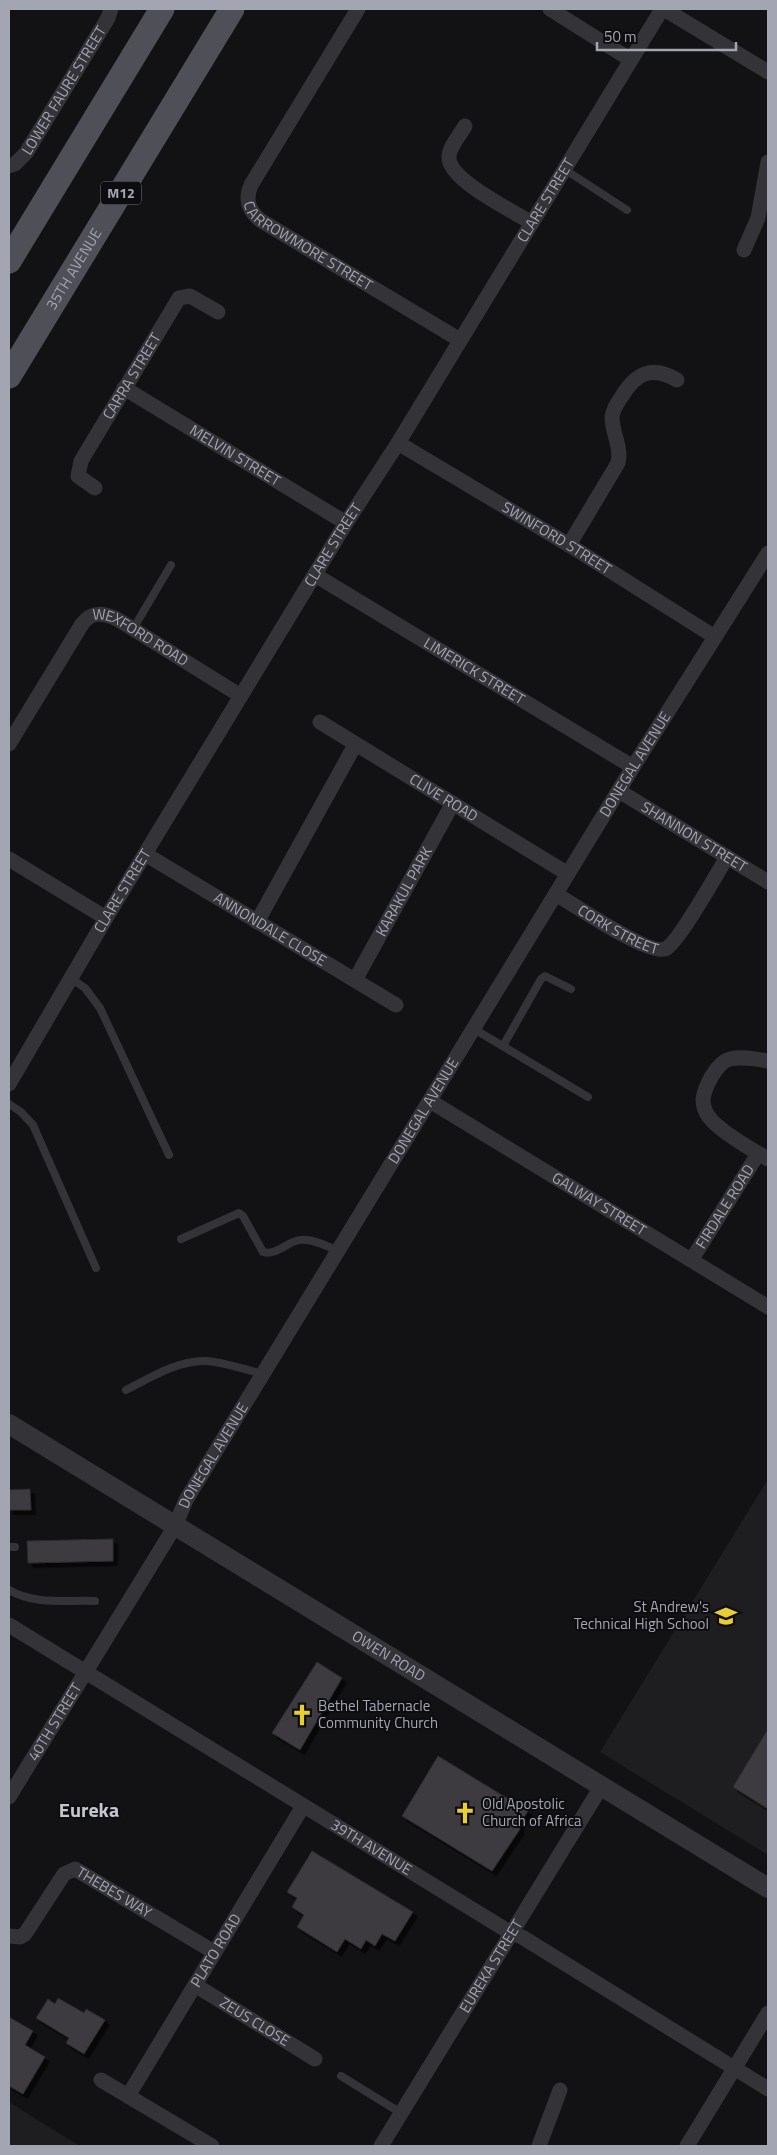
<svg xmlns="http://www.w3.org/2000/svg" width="777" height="2155" font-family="'Titillium Web',sans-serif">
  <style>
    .built { fill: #1e1e20 }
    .building { fill: #3c3b40; stroke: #2c2c2f; filter: url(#shadow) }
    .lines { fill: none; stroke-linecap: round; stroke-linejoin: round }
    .service { stroke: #333338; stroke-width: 8 }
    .minor { stroke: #333338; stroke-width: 15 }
    .tertiary { stroke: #333338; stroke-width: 20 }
    .primary { stroke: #4f4f57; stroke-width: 25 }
    .labels { text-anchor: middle; stroke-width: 4; stroke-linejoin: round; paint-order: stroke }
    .shield { fill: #0d0c0e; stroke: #767782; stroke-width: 1 }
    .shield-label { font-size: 14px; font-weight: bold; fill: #a3a5b3 }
    .street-label { font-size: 15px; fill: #a3a5b3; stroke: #0d0c0e }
    .poi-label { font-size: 15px; fill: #a3a5b3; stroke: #0d0c0e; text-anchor: start }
    .district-label { font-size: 20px; font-weight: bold; fill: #c4c5cf; stroke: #0d0c0e }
  </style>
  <defs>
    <filter id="shadow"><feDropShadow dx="4.5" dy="4.5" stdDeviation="0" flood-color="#0009"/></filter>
  </defs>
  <rect width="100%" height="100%" fill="#121113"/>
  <!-- built -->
  <path class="built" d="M768,1479V1855L600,1752Z
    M9,2102L55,2131L80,2146H9Z"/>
  <!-- building -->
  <path class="building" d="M30,1489L31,1510H9V1490Z
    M113,1539V1561L28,1563L27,1541Z
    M317,1662L342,1678L300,1750L272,1733Z
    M768,1729V1809L733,1787Z
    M438,1756L528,1811L518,1827L520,1829L492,1871L402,1816Z
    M312,1851L413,1912L395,1941L382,1934L375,1946L366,1940L361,1949L345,1939L337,1952L297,1927L304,1915L292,1907L297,1898L287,1892Z
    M58,1998L84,2013L86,2009L105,2020L84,2054L66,2043L69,2038L36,2018L48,1999L55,2004Z
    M9,2017L33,2031L25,2045L45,2057L23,2094L9,2086Z"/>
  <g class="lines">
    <!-- service -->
    <path class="service" d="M564,169L627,210
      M133,629L171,565
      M72,979L85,988L100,1008L169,1155
      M474,1029L588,1097
      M503,1046L541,979L545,976L571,989
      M9,1104L21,1112L33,1125L96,1268
      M181,1239L239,1213L243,1216L263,1252C276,1256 288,1241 300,1240C312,1238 328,1247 339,1251
      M126,1390C150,1378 178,1360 206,1361C225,1362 245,1370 264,1374
      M9,1547H15
      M9,1590C34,1605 67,1600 95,1601
      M341,2076L401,2113"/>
    <!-- minor -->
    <g class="minor">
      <path id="s1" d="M358,9L251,185C245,199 248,210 260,220L460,340"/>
      <path d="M550,9L631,60"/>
      <path d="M664,9L768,72"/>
      <path d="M465,126C460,135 449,147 449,157C448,180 513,211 532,223"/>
      <path id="s2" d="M9,166L15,164L26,153L108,18L111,9"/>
      <path d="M744,250L758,218L768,162"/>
      <path id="s3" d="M124,388L346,523"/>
      <path id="s4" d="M398,443L569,545L715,637"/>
      <path id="s5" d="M95,488L78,476L81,461L179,298L190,296L218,312"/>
      <path d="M569,545L618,463C622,447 612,433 612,417C613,409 617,403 622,396C636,373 652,365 677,380"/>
      <path id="s6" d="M315,575L633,767"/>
      <path id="s7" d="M320,722L568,874"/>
      <path id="s8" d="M9,744L82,624C92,611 103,613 117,619L241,696"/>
      <path id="s9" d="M619,791L768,882"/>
      <path id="s10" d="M145,854L396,1005"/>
      <path d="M9,859L106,918"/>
      <path id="s11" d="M556,894C574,905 648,955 665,949C677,945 718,872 727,857"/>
      <path d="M257,922L355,745"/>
      <path id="s12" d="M355,980L453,803"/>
      <path d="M768,1061C756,1059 742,1056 730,1059C717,1062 705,1086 703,1099C703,1105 705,1112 709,1117C718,1130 754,1151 768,1159"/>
      <path id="s13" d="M9,1084L106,918L346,523L398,443L662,9"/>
      <path id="s14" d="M430,1101L768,1307"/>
      <path id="s15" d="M692,1259L758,1154"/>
      <path id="s16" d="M9,1625L511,1933L522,1937L768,2089"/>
      <path id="s17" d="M9,1797L175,1526L186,1500L633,767L768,553"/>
      <path id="s18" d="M9,1936L20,1937L25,1934L64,1874L75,1869L214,1952"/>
      <path id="s19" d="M195,1985L315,2059"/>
      <path d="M101,2080L212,2146"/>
      <path id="s20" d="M128,2096L303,1806"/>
      <path id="s21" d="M381,2146L601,1787"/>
      <path d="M539,2146L560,2090"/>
      <path d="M687,2146L768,2013"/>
    </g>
    <!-- tertiary -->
    <path class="tertiary" id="s22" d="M9,1424L768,1888"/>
    <!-- primary -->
    <g class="primary">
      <path d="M9,261L162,9"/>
      <path id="s23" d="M9,376L232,9"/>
    </g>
  </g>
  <!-- icons -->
  <defs>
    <g id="school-bare" transform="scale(1.725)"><path d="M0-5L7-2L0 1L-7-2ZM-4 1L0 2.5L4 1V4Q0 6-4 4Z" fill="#e9ce33" stroke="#0d0c0e" stroke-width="2.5" paint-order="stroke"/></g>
    <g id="church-bare" transform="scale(1.725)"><path d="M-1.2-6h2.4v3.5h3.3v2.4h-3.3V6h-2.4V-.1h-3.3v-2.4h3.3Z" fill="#e9ce33" stroke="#0d0c0e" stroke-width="2.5" paint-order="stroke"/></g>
  </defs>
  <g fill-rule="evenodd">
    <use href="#school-bare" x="726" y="1616"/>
    <use href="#church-bare" x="302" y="1715"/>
    <use href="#church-bare" x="465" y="1813"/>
  </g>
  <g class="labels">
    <!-- shield labels -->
    <rect class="shield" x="101" y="181.5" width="40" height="23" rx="4"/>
    <g class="shield-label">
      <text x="121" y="198">M12</text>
    </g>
    <!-- street labels -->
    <g class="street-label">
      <text dy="5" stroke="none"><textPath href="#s2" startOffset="95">LOWER FAURE STREET</textPath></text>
      <text dy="5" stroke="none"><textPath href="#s13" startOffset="1034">CLARE STREET</textPath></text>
      <text dy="5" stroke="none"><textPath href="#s1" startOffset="299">CARROWMORE STREET</textPath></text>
      <text dy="5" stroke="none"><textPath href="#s23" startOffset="125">35TH AVENUE</textPath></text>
      <text dy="5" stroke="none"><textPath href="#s5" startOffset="135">CARRA STREET</textPath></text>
      <text dy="5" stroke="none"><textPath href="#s3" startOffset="130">MELVIN STREET</textPath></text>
      <text dy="5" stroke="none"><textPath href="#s4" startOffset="185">SWINFORD STREET</textPath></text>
      <text dy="5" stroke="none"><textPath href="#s13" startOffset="629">CLARE STREET</textPath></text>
      <text dy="5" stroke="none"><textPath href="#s8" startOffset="208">WEXFORD ROAD</textPath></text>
      <text dy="5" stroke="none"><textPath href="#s6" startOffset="186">LIMERICK STREET</textPath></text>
      <text dy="5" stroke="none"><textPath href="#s17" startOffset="1208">DONEGAL AVENUE</textPath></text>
      <text dy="5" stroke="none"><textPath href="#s7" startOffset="145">CLIVE ROAD</textPath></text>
      <text dy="5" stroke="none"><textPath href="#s9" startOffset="88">SHANNON STREET</textPath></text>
      <text dy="5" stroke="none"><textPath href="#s13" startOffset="224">CLARE STREET</textPath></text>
      <text dy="5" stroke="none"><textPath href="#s12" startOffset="101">KARAKUL PARK</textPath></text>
      <text dy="5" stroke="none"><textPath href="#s11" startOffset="72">CORK STREET</textPath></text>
      <text dy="5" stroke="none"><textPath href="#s10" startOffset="146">ANNONDALE CLOSE</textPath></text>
      <text dy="5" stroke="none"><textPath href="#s17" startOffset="802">DONEGAL AVENUE</textPath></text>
      <text dy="5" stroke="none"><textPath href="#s14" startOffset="198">GALWAY STREET</textPath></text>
      <text dy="5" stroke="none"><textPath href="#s15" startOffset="62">FIRDALE ROAD</textPath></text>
      <text dy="5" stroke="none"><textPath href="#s17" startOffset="398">DONEGAL AVENUE</textPath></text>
      <text dy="5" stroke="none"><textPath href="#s22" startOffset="445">OWEN ROAD</textPath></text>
      <text dy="5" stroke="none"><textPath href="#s17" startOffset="88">40TH STREET</textPath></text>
      <text dy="5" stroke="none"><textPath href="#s16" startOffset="425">39TH AVENUE</textPath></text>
      <text dy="5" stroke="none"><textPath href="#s18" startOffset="146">THEBES WAY</textPath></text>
      <text dy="5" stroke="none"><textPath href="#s20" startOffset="170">PLATO ROAD</textPath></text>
      <text dy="5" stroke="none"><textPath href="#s21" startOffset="211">EUREKA STREET</textPath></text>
      <text dy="5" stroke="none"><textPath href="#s19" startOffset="70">ZEUS CLOSE</textPath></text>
    </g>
    <!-- poi labels -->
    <g class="poi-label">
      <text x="709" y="1612" text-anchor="end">St Andrew's<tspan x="709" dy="17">Technical High School</tspan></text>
      <text x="318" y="1711">Bethel Tabernacle<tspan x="318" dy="17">Community Church</tspan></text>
      <text x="482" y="1809">Old Apostolic<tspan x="482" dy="17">Church of Africa</tspan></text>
    </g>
    <!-- district labels -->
    <g class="district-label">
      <text x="89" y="1817">Eureka</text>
    </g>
  </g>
  <!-- border -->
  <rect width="777" height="2155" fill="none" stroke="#a3a5b3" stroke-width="20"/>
  <!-- scale -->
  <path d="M597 42v8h139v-8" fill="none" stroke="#a3a5b3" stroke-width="2.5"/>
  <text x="604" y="42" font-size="15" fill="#a3a5b3" stroke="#0d0c0e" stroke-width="4" paint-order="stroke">50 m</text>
</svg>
